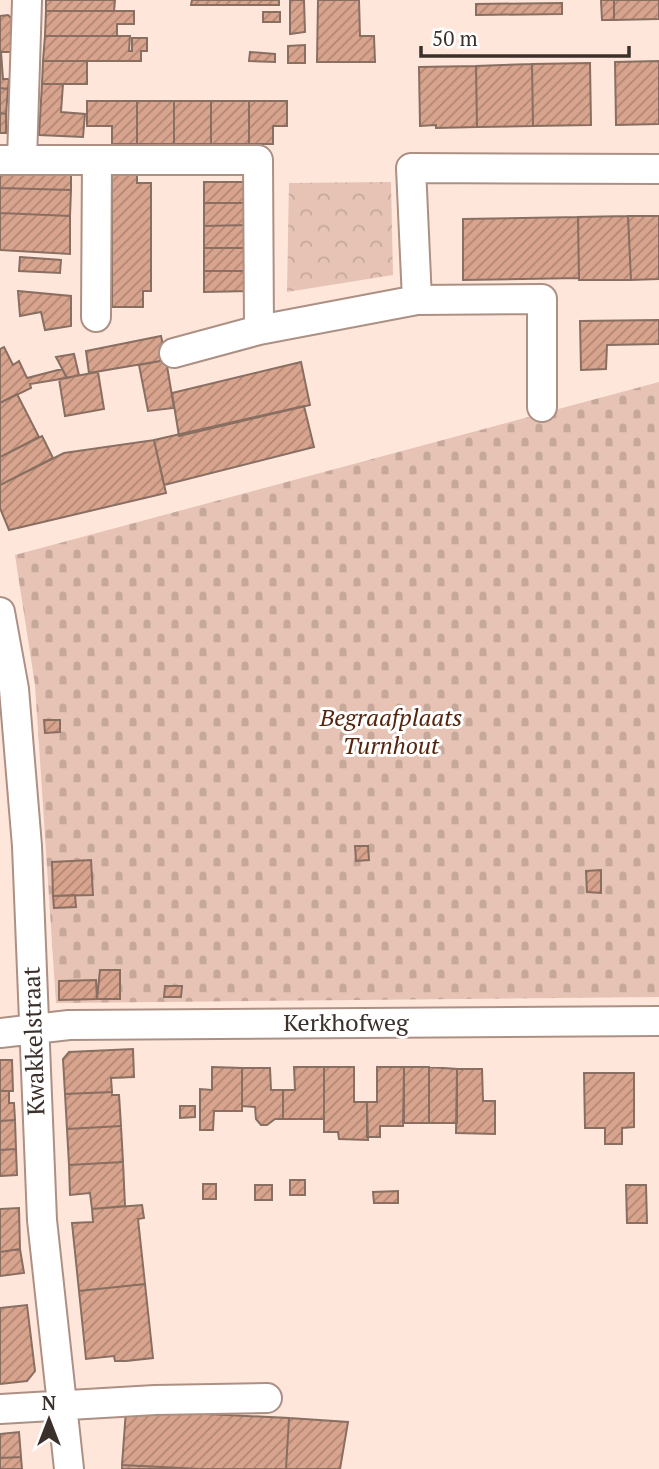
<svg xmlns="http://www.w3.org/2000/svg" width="659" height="1469" font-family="'PT Serif',serif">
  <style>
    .cemetery { fill: url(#cemetery-stones) }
    .park { fill: url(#park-crowns) }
    .building { fill: url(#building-hatch); stroke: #896e62; stroke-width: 2 }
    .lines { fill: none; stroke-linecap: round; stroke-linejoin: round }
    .minor-casing { stroke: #ad9084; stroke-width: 32 }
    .minor { stroke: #fff; stroke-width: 28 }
    .labels { text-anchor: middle; stroke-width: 6; stroke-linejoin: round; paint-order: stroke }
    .park-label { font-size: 24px; font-style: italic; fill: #55240c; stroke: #fff }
    .street-label { font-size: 24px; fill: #3b302a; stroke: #fff }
  </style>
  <defs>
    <pattern id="cemetery-stones" width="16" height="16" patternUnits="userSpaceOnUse" patternTransform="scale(1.75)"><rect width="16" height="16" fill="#e6c3b4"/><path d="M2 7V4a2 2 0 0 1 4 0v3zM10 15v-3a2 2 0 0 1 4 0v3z" fill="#c6a89b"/></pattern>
    <pattern id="park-crowns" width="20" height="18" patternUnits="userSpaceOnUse" patternTransform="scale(1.75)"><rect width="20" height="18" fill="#e6c3b4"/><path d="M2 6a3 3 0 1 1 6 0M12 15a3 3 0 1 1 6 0" fill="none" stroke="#c6a89b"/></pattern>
    <pattern id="building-hatch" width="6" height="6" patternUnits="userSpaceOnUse" patternTransform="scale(1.75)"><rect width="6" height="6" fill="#d9a48d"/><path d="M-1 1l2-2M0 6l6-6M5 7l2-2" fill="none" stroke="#b18673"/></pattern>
  </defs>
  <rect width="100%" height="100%" fill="#ffe6db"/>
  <!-- cemetery -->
  <path class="cemetery" d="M659,382V997L56,1003L35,685L15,555Z"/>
  <!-- park -->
  <path class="park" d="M391,182L393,275L287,292L289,183Z"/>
  <!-- building -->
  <path class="building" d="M46,0H115L114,11H46Z
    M192,0H279V5H191Z
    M290,0H304L305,32L290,34Z
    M318,0H359L360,36H374L375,62H317Z
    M601,0H614V20H602Z
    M614,0H659V19L614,20Z
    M562,3V14L476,15V4Z
    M46,11H134V24H117V36H45Z
    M263,12H280V22H263Z
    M8,15L12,19L11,52H1L3,79H9L8,89L0,88V16Z
    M45,36H130L129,51H132V38H147V51H141V61H43Z
    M305,45V63H288V46Z
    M250,52L275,54V62L249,61Z
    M43,61H87V84H42Z
    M659,61V124L616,125L615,62Z
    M590,63L591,125L533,126L532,64Z
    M532,64L533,126L477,127L476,66Z
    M476,66L477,127L436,128V125L420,126L419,67Z
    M42,84H63L61,112L85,114L83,137L39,135Z
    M0,88L8,89L6,114L0,113Z
    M87,101H137V144H112V126H87Z
    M137,101H174V144H137Z
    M174,101H211V144H174Z
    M211,101H249V144H211Z
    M249,101H287V126H273V144H249Z
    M0,113L6,114V133H0Z
    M71,167V190L0,188V168Z
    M112,169H137V183H151V291H143V307H112Z
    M204,182H249V203H204Z
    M0,188L71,190L70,216L0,213Z
    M204,203H249L250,225L204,226Z
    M0,213L70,216V254L0,250Z
    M628,216H659V279L631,280Z
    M628,216L631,280H579L578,217Z
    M578,217L579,278L463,280V219Z
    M250,225L249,248H204V226Z
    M204,248H249V271H204Z
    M20,257L61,260L60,273L19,271Z
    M204,271H249L250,291L204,292Z
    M18,291L71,296V326L45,330L41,312L20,316Z
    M659,320V344L607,345L606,369L581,370L580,321Z
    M161,336L166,360L89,373L86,351Z
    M4,347L13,365L19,361L27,378L62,369L67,378L30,384L31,388L0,403V349Z
    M74,354L79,375L67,378L56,357Z
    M166,360L174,408L148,411L139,365Z
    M301,362L310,405L179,436L172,393Z
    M98,372L104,409L65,416L59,379Z
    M17,394L39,437L0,457V403Z
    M304,406L314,447L164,485L154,440Z
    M42,436L53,458L0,485V457Z
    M154,440L166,493L9,530L0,508V485L64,453Z
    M44,720H60V732L45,733Z
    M355,846H368L369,860L356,861Z
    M91,860L93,895L53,896L52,862Z
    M601,870V893L587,892L586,871Z
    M75,895L76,907L54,908L53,896Z
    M100,970H120V999H97Z
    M96,980L97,999L59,1000V981Z
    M165,986H182L181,997H164Z
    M133,1049L134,1077L111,1078L112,1092L65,1094L63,1059L69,1052Z
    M0,1060H12L13,1091H0Z
    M212,1067L242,1068V1111H214L213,1130H200V1089L212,1090Z
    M294,1067H324V1119H283V1090H295Z
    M324,1067H354V1102H367L368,1140L339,1139L338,1132H324Z
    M377,1067H404L403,1126H380V1137H367V1102H377Z
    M404,1067H429V1123H404Z
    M429,1067L457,1069V1123H429Z
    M242,1068H270L271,1090H283V1119H275L267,1125H261L256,1119L255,1107L242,1106Z
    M457,1069H482L483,1101H495V1134L456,1133Z
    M584,1073H634V1127L622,1128V1144H605V1128H585Z
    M0,1091H9V1103H14L15,1120L0,1121Z
    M112,1092V1095H119L121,1126L67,1129L65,1094Z
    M180,1106H195V1117L180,1118Z
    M15,1120L16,1149L0,1150V1121Z
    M121,1126L123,1162L69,1165L67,1129Z
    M16,1149L17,1175L0,1176V1150Z
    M123,1162L125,1206L92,1209L90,1193L70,1195L69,1165Z
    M290,1180H305V1195H290Z
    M203,1184H216V1199H203Z
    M255,1185H272V1200H255Z
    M626,1185H646L647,1223H627Z
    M398,1191V1203H374L373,1192Z
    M142,1205L144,1218L138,1219L145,1284L79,1291L72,1223L93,1222L92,1209Z
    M19,1208L20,1249L0,1252V1209Z
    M20,1249L24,1273L0,1276V1252Z
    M145,1284L153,1358L126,1361H115L114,1356L86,1359L79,1291Z
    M27,1305L35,1371L27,1381L0,1384V1308Z
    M126,1410L289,1418L286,1469H201L122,1465Z
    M289,1418L348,1422L340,1469H286Z
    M19,1432L21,1457L0,1458V1434Z
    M21,1457L22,1469H0V1458Z
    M122,1465L201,1469H122Z"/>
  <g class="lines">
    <!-- minor casing -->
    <g class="minor-casing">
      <path id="minor" d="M0,160H258L259,330L174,353
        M22,160L27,0
        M417,300L542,299V407
        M96,317L97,160
        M259,330L417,300L411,168L659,169
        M0,612L14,689L27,846L42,1220L69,1469
        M0,1033L69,1025L659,1021
        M0,1409L155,1400L267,1398"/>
    </g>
    <!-- minor -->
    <use href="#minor" class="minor"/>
  </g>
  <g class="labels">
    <!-- park labels -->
    <g class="park-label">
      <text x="391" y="726">Begraafplaats<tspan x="391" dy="28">Turnhout</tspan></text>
    </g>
    <!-- street labels -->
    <g class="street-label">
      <text x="346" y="1031">Kerkhofweg</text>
      <text transform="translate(34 1041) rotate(-92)" y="8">Kwakkelstraat</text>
    </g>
  </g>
  <!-- north arrow -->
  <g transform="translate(49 1420)" stroke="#ffffff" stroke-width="5" paint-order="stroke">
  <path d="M0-5L12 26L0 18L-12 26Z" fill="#3b302a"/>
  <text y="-10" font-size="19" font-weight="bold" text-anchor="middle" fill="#3b302a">N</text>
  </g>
  <!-- scale -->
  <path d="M421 46v10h208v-10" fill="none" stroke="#3b302a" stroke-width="3.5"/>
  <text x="432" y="46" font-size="21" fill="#3b302a" stroke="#ffffff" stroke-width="5" paint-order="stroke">50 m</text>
</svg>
